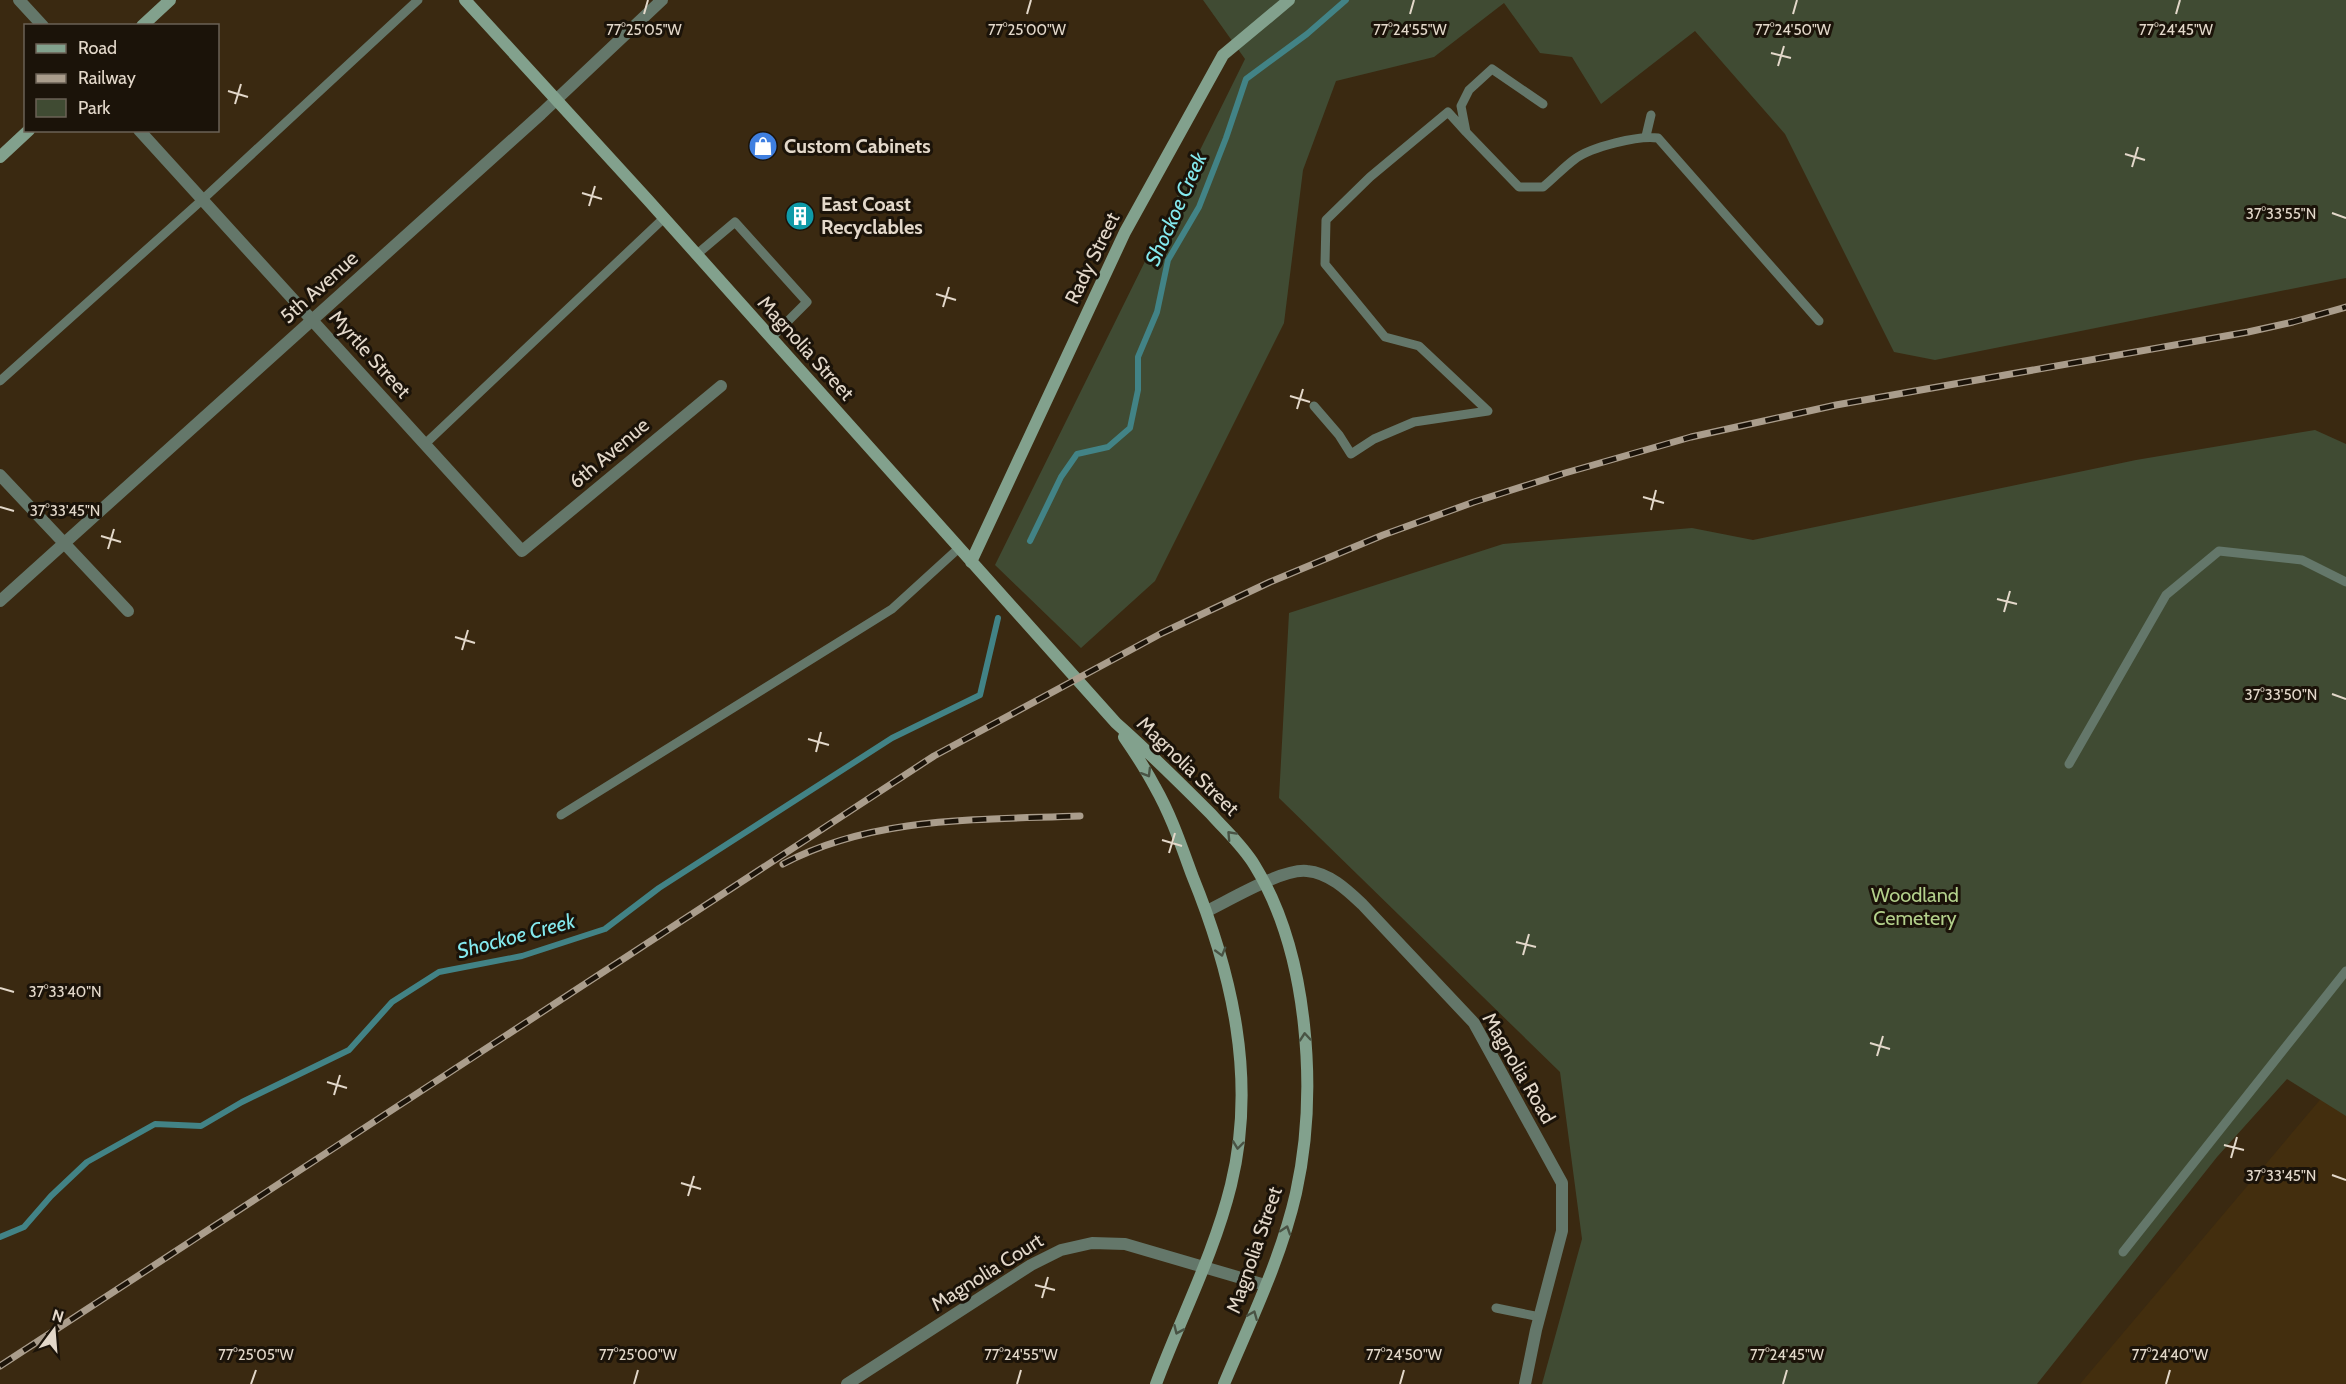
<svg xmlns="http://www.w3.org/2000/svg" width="2346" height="1384" font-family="Cabin,sans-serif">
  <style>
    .built { fill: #432e0e }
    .green { fill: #404b33 }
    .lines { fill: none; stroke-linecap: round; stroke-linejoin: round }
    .stream { stroke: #428386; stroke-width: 6 }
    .lane { stroke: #64776a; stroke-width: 9 }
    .street { stroke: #64776a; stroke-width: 12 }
    .secondary { stroke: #82a18d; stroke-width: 12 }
    .rail-casing { stroke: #aa9d8c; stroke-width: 7 }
    .rail { stroke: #1b1309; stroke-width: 4.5; stroke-dasharray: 14; stroke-linecap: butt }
    .oneway { stroke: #495344 }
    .ticks { fill: none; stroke: #e3d8ca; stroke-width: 2 }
    .labels { text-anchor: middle; stroke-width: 6; stroke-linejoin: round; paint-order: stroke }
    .poi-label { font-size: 20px; font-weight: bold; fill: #e3d8ca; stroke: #1b1309; text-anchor: start }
    .street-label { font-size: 20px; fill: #e3d8ca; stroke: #1b1309 }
    .park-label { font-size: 20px; fill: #b3d08b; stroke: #1b1309 }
    .water-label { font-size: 21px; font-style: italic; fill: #84eaef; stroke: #1b1309 }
    .ticks-label { font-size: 15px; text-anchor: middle; fill: #e3d8ca; stroke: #1b1309; stroke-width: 6; stroke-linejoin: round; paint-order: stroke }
  </style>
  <rect width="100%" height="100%" fill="#3a2911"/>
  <!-- built -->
  <path class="built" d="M2346,1069V1384H2080Z"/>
  <!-- green -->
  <path class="green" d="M1203,0H2346V278L1935,360L1894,352L1785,134L1695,31L1601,104L1572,57L1540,53L1504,3L1434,57L1336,81L1303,170L1284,323L1155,581L1081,648L995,565L1245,59Z
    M2315,430L2346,444V1116L2287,1079L2217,1157L2037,1384H1542L1582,1239L1560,1072L1279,798L1289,613L1503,544L1692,528L1753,540L2136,460Z"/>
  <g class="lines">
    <!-- stream -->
    <path class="stream" d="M1030,541L1061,477L1077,454L1108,447L1130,428L1138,390V357L1157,312L1168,260L1199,207L1226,138L1246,79L1307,34L1346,0
      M0,1237L24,1227L51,1196L87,1162L155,1124L201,1126L242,1102L349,1050L392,1002L439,972L522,956L605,929L659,888L892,738L980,695L998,618"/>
    <!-- lane -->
    <path class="lane" d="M1543,104L1492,69L1469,90L1461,106L1466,132L1519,187H1543C1554,178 1564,167 1575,159C1591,147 1639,135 1658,138L1819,321
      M1646,136L1651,115
      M696,255L735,222L807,302L771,338
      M0,381L202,200L418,0
      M1314,406L1339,435L1351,454L1374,439L1414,422L1488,411L1419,346L1385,337L1325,264L1326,220L1370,177L1448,112L1466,132
      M425,444L664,218
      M2069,764L2166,595L2219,551L2302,560L2346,582
      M561,815L892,609L959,548
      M2123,1252L2346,971
      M1496,1308L1540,1317"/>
    <!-- street -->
    <path class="street" d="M19,0L43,26
      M139,130L522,551L721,386
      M0,475L128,611
      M0,601L541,114L662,0
      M1207,911C1230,900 1283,868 1307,871C1329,873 1346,889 1362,904L1474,1023L1562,1183V1231L1536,1330L1525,1384
      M847,1384L1031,1265L1061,1250L1092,1243L1125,1244L1265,1285"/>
    <!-- secondary -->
    <path class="secondary" d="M465,0L648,200L1116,723C1149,752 1180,783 1211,814C1226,831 1243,846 1255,866C1309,954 1318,1093 1296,1193C1281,1259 1250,1322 1224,1384
      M142,26L170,0
      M0,157L29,130
      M971,562L1125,232L1223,55L1289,0
      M1124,737C1135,753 1146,770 1155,787C1171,815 1181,845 1192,875C1232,973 1257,1079 1231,1185C1214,1254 1181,1317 1156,1384"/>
    <!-- rail casing -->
    <g class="rail-casing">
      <path id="rail" d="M783,864C873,816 980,820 1080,816
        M0,1366L934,756L1162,633L1270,582L1383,535L1474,502L1565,473L1691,437L1836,405L2248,332L2293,322L2346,307"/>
    </g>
    <!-- rail -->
    <use href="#rail" class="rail"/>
  </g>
  <!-- one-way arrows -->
  <defs><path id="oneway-chevron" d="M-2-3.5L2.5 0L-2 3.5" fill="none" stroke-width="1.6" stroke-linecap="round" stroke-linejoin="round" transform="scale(1.5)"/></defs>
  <g class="oneway">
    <use href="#oneway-chevron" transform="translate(1147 773) rotate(59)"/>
    <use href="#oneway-chevron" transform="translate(1231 835) rotate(-133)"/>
    <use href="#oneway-chevron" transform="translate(1221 952) rotate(74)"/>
    <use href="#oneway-chevron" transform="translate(1305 1037) rotate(-95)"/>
    <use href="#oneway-chevron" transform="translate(1238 1145) rotate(97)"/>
    <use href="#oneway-chevron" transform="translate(1286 1230) rotate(-72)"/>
    <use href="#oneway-chevron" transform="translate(1253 1315) rotate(-68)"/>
    <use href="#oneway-chevron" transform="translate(1178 1330) rotate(114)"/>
  </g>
  <!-- ticks -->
  <path class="ticks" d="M644,14L648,0M1027,14L1031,0M1410,14L1414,0M1793,14L1797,0M2176,14L2180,0M1771,53L1791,58M1778,66L1784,46M228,91L248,97M235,104L241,84M2125,154L2145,160M2132,167L2138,147M582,193L602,199M589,206L595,186M2332,213L2346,218M936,294L956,300M943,307L949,287M1290,396L1310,402M1297,409L1303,389M1643,497L1664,503M0,507L14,511M1651,510L1656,490M101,536L121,542M108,549L114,529M1997,599L2017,604M2004,612L2010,591M455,637L475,643M462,650L468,630M2332,694L2346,699M808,739L829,745M816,752L821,732M1162,840L1182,846M1169,853L1175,833M1516,942L1536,947M1523,955L1529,934M0,988L14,992M1870,1043L1890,1049M1877,1056L1883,1036M327,1082L347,1088M334,1095L340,1075M2224,1145L2244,1150M2231,1158L2237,1137M2332,1175L2346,1180M681,1183L701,1189M688,1196L694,1176M1035,1285L1055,1290M1042,1298L1048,1277M251,1384L256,1370M634,1384L638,1370M1017,1384L1021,1370M1400,1384L1404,1370M1783,1384L1787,1370M2166,1384L2170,1370"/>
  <!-- icons -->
  <defs>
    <g id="shop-disc" transform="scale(1.5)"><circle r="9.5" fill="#3f7fe0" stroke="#1b1309"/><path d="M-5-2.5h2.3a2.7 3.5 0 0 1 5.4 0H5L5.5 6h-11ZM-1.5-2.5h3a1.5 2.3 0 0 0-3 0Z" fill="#fff"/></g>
    <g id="building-disc" transform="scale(1.5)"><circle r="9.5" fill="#0f9aa8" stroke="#1b1309"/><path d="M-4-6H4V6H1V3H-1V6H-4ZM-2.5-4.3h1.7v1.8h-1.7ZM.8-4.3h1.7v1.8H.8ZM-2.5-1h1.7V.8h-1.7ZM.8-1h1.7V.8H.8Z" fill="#fff"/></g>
  </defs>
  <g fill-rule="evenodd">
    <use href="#shop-disc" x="763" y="146"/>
    <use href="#building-disc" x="800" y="216"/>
  </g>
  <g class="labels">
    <!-- poi labels -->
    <g class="poi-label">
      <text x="784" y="153">Custom Cabinets</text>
      <text x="821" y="211">East Coast<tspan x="821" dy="23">Recyclables</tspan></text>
    </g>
    <!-- street labels -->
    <g class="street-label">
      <text transform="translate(1092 258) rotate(-64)" y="7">Rady Street</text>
      <text transform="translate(319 287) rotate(-42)" y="7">5th Avenue</text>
      <text transform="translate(806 348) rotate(48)" y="7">Magnolia Street</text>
      <text transform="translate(370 354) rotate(48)" y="7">Myrtle Street</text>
      <text transform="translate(609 453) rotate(-40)" y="7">6th Avenue</text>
      <text transform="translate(1188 766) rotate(44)" y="7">Magnolia Street</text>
      <text transform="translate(1519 1068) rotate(60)" y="7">Magnolia Road</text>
      <text transform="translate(1254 1250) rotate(-71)" y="7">Magnolia Street</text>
      <text transform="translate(987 1272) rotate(-32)" y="7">Magnolia Court</text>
    </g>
    <!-- park labels -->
    <g class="park-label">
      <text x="1915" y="902">Woodland<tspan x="1915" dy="23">Cemetery</tspan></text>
    </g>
    <!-- water labels -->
    <g class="water-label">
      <text transform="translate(1176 209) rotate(-66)" y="7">Shockoe Creek</text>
      <text transform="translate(516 936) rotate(-15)" y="7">Shockoe Creek</text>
    </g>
  </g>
  <g class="ticks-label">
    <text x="644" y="35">77°25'05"W</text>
    <text x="1027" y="35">77°25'00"W</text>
    <text x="1410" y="35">77°24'55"W</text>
    <text x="1793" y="35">77°24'50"W</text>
    <text x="2176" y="35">77°24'45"W</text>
    <text x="2281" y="219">37°33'55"N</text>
    <text x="65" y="516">37°33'45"N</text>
    <text x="2281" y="700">37°33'50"N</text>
    <text x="65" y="997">37°33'40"N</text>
    <text x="2281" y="1181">37°33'45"N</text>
    <text x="256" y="1360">77°25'05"W</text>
    <text x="638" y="1360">77°25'00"W</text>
    <text x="1021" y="1360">77°24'55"W</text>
    <text x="1404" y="1360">77°24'50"W</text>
    <text x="1787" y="1360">77°24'45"W</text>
    <text x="2170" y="1360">77°24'40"W</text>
  </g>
  <!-- legend -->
  <rect x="24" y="24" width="195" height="108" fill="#1b1309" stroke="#6b6256" stroke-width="1.5"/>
  <rect x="36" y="44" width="30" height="9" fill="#82a18d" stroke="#6b6256" stroke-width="1.5"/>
  <text x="78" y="54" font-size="18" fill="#e3d8ca">Road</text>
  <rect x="36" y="74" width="30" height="9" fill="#aa9d8c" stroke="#6b6256" stroke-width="1.5"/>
  <text x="78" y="84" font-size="18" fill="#e3d8ca">Railway</text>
  <rect x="36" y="99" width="30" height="18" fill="#404b33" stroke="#6b6256" stroke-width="1.5"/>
  <text x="78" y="114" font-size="18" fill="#e3d8ca">Park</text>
  <!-- north arrow -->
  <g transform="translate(54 1330) rotate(16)" stroke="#1b1309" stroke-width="4.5" paint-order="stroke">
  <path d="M0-4.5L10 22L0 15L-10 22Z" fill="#e3d8ca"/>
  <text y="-9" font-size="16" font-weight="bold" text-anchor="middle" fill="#e3d8ca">N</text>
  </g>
</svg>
